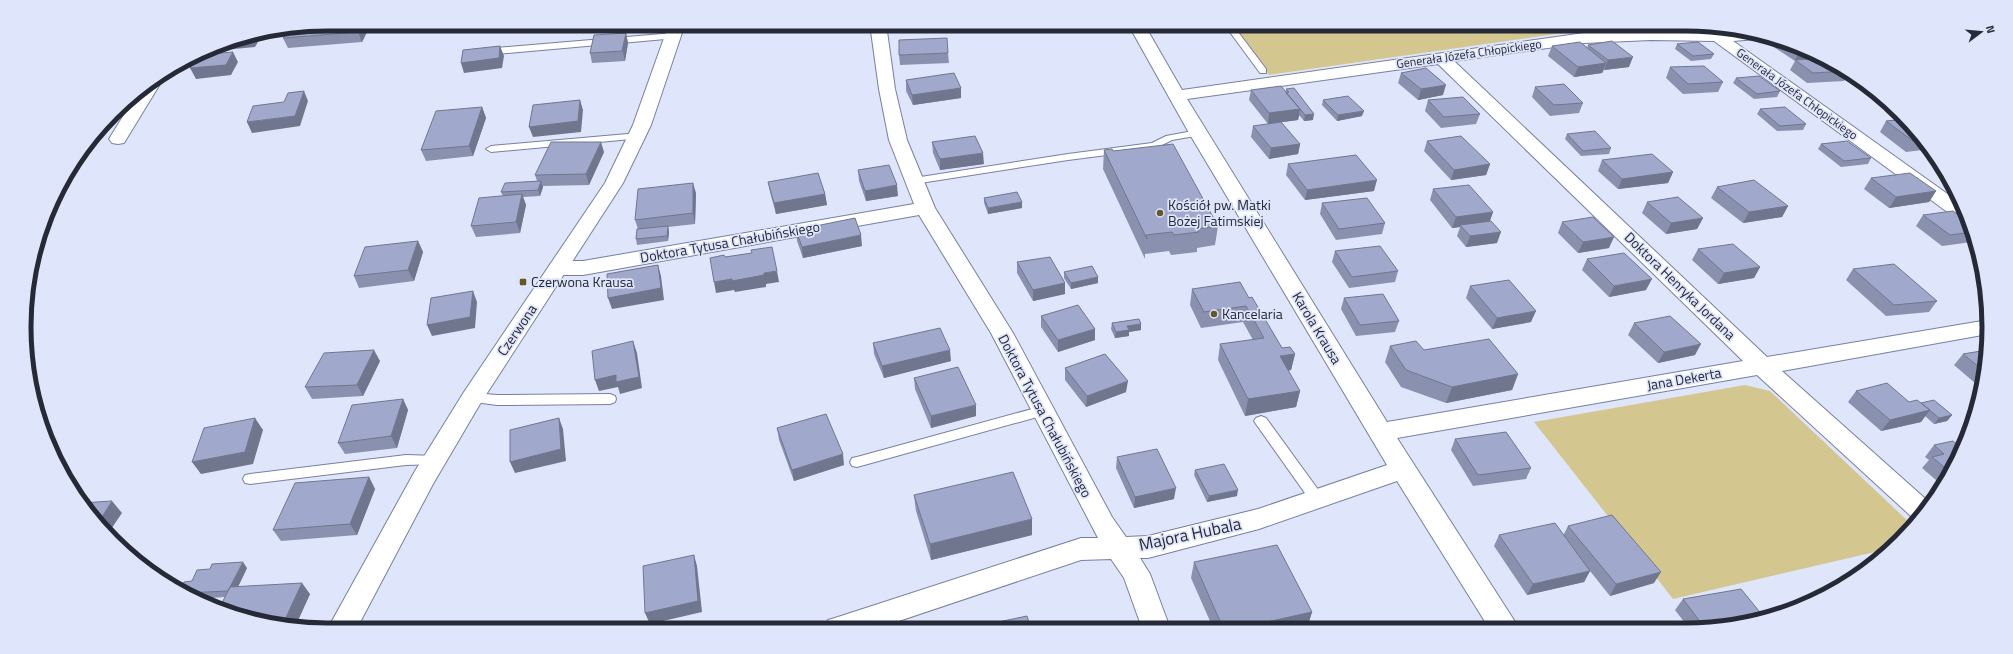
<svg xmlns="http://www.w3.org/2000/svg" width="2013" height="654" font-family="'Titillium Web',sans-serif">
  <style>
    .green { fill: #d3c78f }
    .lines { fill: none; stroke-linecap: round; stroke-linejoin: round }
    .service-casing { stroke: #7780a0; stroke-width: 2 }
    .minor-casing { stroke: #7780a0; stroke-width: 2 }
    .tertiary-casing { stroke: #7780a0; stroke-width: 2 }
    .service { fill: #fff; fill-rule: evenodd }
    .minor { fill: #fff; fill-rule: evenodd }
    .tertiary { fill: #fff; fill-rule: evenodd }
    .wall { fill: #8a91af }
    .shaded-wall { fill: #70768e }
    .building { fill: #a0a9cb; stroke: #70768e }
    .poi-dot { fill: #645926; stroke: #dfe5fb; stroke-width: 1.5 }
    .labels { text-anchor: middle; stroke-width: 3.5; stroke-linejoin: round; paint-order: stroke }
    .far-street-label { font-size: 12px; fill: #262936; stroke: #dfe5fb }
    .poi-label { font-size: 14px; fill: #262936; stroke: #dfe5fb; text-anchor: start }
    .street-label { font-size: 14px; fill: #262936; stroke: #dfe5fb }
    .near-street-label { font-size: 17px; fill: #262936; stroke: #dfe5fb }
    .rim { fill: none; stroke: #262936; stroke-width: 5 }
  </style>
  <rect width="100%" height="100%" fill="#dfe5fb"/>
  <!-- green -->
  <path class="green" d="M1231,24H1686L1728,28L1714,29L1642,26L1556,34L1269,75Z
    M1745,385L1770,391L1911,524L1892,548L1673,599L1534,422Z"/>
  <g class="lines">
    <!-- service casing -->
    <g class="service-casing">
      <path id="service" d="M1224,24H1232L1266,69V73H1260Z
        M674,33L678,36L677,38L496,54L492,51L496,48Z
        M1198,130L1201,131L1203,133L1201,135L1172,140L1154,149L1068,160L914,184L909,181L914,178L1068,154L1152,143L1166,136Z
        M639,133L644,136L642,138L491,152L486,149L491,146Z
        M472,393L497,395L610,394L615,396L616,399L615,402L610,404L497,405L467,401L466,398L467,395Z
        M1043,406L1048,408L1049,411L1048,414L857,467L852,466L850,462L852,458L857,457Z
        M1261,416L1266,418L1322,495L1324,499L1322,503L1317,504L1312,503L1256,424L1254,421L1256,418Z
        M406,455L439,456L441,460L439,464L406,465L250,484L245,483L243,479L245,475L250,474Z"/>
    </g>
    <!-- minor casing -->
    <g class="minor-casing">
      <path id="minor" d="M870,24H886L895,89L907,140L935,208L1013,333L1112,517L1126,537L1148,536L1258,509L1387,465L1189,133L1128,24H1144L1182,90L1584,33L1651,30L1718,32L1746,30L1764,35L1757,39L1733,41L1963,205L1970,223L1961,222L1714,41L1651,40L1584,43L1454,61L1767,357L1988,320V334L1782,371L1929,502L1915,519L1913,518L1757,375L1397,438L1519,628H1489L1397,481L1259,529L1148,558H1140L1150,574L1170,628H1142L1124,578L1111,559L1081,560L875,629H824L828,620L838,617L1081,538H1098L991,333L919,215L583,275H558L551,273L548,268L551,263L558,261H583L914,204L889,140L879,89ZM1438,64L1743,361L1387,422L1187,99Z
        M158,80L160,84L124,143L118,144L112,143L109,139L138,92Z"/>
    </g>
    <!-- tertiary casing -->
    <g class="tertiary-casing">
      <path id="tertiary" d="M669,24H685L651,125L623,183L480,404L433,484L356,630H327L415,471L464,392L605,183L633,125Z"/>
    </g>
    <!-- service -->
    <use href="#service" class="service"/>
    <!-- minor -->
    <use href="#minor" class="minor"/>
    <!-- tertiary -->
    <use href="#tertiary" class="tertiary"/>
  </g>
  <!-- wall -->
  <path class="wall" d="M327,24H366L368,30L362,42L288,48L283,38Z
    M616,24L644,32L626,33L628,43L625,61L592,63L590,53L619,33Z
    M955,24H985L986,32H956Z
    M1769,37L1802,47L1821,57L1802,60L1823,58L1849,72L1844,81L1807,83L1790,70L1795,61L1766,42Z
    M1677,44L1714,54L1711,59L1691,61L1675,49Z
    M1588,45L1629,67L1604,70L1602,73L1574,77L1548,56L1552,46L1587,48Z
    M948,53L949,63L900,65L899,55Z
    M1670,67L1723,82L1718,92L1683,94L1666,78Z
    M1401,73L1443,95L1418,100L1398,83Z
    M1736,78L1780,91L1777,97L1754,99L1733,83Z
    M906,80L961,88V98L913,105L906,91Z
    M1535,87L1583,103L1579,113L1550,116L1532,97Z
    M1286,89L1313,120L1304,121L1300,116H1299L1298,120L1268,124L1249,100L1251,90L1286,92Z
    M1876,93L1888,103L1875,96Z
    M1323,100L1362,116L1337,121L1322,105Z
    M1428,100L1480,114L1476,124L1441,128L1425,111Z
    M482,107L486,118L473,156L426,161L421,150Z
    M1760,109L1806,124L1803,130L1777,131L1757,114Z
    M1906,119L1930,149L1906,152L1880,132L1886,121Z
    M1253,126L1300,144L1298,154L1269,159L1251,137Z
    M1567,134L1611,148L1609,154L1581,156L1565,139Z
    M1427,141L1490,164L1486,175L1451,180L1424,151Z
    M932,142L984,164L940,170L933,153Z
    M1821,144L1871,158L1868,164L1841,167L1818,149Z
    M1104,150L1113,151L1218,226L1215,245L1197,248V252L1171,255L1169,251L1145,254V259L1103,169Z
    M604,152L589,185L543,186V187L540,196L523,197L526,205L520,233L476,237L471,226L503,196L501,192L537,181L535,175Z
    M1602,160L1673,172L1668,183L1618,189L1598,171Z
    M1288,164L1374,191L1305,200L1286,175Z
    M858,170L898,196L866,201L859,181Z
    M1871,178L1936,191L1929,202L1889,208L1864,189Z
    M768,182L825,194L827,205L776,214L770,192Z
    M1717,187L1788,206L1782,217L1743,223L1711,198Z
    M1433,189L1493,212L1490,221L1497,243L1466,247L1457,236L1460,227L1452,228L1430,200Z
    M696,193L695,224L668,227L669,232L668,241L637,245L636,239L638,229L635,220Z
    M984,198L1022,202V208L988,214L984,203Z
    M1647,202L1703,218L1697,229L1666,234L1642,213Z
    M1322,203L1385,223L1382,234L1336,240L1320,214Z
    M1923,215L1970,223L1974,239L1972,242L1942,246L1916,226Z
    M1562,222L1609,248L1578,253L1558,233Z
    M796,230L862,246L803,258L797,241Z
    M418,241L423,252L414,281L359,288L354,276Z
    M1698,249L1760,267L1754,278L1718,284L1692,260Z
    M1335,251L1398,271L1395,282L1349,288L1332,262Z
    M1587,259L1646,290L1609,297L1582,270Z
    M1017,262L1065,283V294L1033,301L1017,273Z
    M1853,269L1937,301L1929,312L1886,316L1846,280Z
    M1064,272L1098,283L1071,289L1064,278Z
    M1470,286L1531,322L1492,329L1466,298Z
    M1192,289L1249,298L1282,348L1295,354L1291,370L1288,371L1300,391L1296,407L1245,416L1218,360L1220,344L1253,340L1243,322L1201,328L1190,305Z
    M1344,298L1399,321L1395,332L1356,336L1341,309Z
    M1041,316L1095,329V340L1058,352L1041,327Z
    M1112,323L1141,324V330L1129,332V336L1115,338L1111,329Z
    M1634,323L1695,355L1658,363L1628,335Z
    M873,343L951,361L884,378L874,354Z
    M1390,346L1424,350L1518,374L1512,390L1446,403L1401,387L1385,362Z
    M1987,350L1983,386L1982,389L1954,365L1963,354Z
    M380,361L363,396L312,399L305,387Z
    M1065,368L1126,392L1086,407L1065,380Z
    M914,378L976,416L931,428L915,389Z
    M1856,391L1909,402L1921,403L1952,415L1947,421L1934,424L1925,416L1921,422L1881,431L1848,402Z
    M403,399L408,410L397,448L345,454L338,443Z
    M777,428L844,465L794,481L779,440Z
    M1455,439L1531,468L1526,479L1473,486L1451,450Z
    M1934,445L1960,447L1949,478L1943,486L1922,468L1929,460L1925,457Z
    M1117,457L1174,499L1134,508L1116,468Z
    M1195,470L1237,496L1207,502L1194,475Z
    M369,477L375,489L357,535L281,541L273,530Z
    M914,495L1032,535L931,560L916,511Z
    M1568,526L1654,583L1610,596L1590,571L1584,582L1527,595L1494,546L1499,535L1564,534Z
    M1194,562L1312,612L1307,628H1213L1191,578Z
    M247,568L238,587L310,594L295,627L268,624L225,597L195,599L180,590L192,581Z
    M1683,599L1726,627H1688L1675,610Z"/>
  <!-- shaded-wall -->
  <path class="shaded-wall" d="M362,24H366L368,30L362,42L358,32Z
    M546,24H587L548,29Z
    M616,24H644V32L626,33L628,43L625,61Z
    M264,31V32L255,47L203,52L211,47Z
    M500,46L504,56L502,68L464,73L461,63Z
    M1800,50H1807L1821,57L1795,61Z
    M233,52L238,62L231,75L196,79L190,68Z
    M1633,57L1629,67L1604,70L1608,60Z
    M1606,63L1602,73L1574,77L1578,67Z
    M1446,85L1443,95L1418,100L1421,89Z
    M961,88V98L913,105L912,95Z
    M304,91L308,101L300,126L252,133L247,122L295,116Z
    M580,100L583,110L581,132L533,137L529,127Z
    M482,107L486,118L473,156L469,146Z
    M1300,109L1298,120L1268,124L1269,113Z
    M1364,111L1362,116L1337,121L1338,115Z
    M1314,114L1313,120L1304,121L1305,115Z
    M92,137L85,153L80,154L87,142Z
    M601,142L604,152L589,185L586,174Z
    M1300,144L1298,154L1269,159L1271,148Z
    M983,153L984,164L940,170V159Z
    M1490,164L1486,175L1451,180L1454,170Z
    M1673,172L1668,183L1618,189L1622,179Z
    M1377,180L1374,191L1305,200L1307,190Z
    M541,181L543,187L540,196L538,190Z
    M693,183L696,193L695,224L693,213Z
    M897,185L898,196L866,201L865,191Z
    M1936,191L1929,202L1889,208L1896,197Z
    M522,194L526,205L520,233L516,222Z
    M825,194L827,205L776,214L774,203Z
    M1022,202V208L988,214V208Z
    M1788,206L1782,217L1743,223L1749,212Z
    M1493,212L1489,223L1460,225V227L1452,228L1456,217Z
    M1703,218L1697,229L1666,234L1671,223Z
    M668,226L669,232L668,241L667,236Z
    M1501,232L1497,243L1466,247L1470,236Z
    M861,235L862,246L803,258L802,247Z
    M1614,237L1609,248L1578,253L1583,242Z
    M418,241L423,252L414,281L408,270Z
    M658,265L661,276L664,300L612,309L608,298Z
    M1760,267L1754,278L1718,284L1724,273Z
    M777,271L779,282L766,284V287L735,292L734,290L716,293L714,282Z
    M1098,277V283L1071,289V283Z
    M1652,279L1646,290L1609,297L1614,286Z
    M1065,283V294L1033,301V290Z
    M473,291L477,302L475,328L432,336L427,325Z
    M1536,311L1531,322L1492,329L1497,318Z
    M1141,324V330L1129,332V336L1115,338L1116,332L1127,326Z
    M1095,329V340L1058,352V340Z
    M633,341L637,353L642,388L620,394L618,387L599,391L595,380Z
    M1701,344L1695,355L1658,363L1664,352Z
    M374,350L380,361L363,396L357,385Z
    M950,350L951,361L884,378L882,366Z
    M1295,354L1291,370L1277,372L1280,356Z
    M1518,374L1512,390L1446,403L1452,387Z
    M1128,381L1126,392L1086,407L1087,396Z
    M1300,391L1296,407L1245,416L1248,399Z
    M403,399L408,410L397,448L391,436Z
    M976,405V416L931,428V416Z
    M1930,410L1921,422L1881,431L1890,420Z
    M1952,415L1947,421L1934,424L1939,418Z
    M255,418L263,430L253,464L201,474L192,462Z
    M559,418L563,429L566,461L515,473L510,462Z
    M843,454L844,465L794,481L792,470Z
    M369,477L375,489L357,535L350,524Z
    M1176,488L1174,499L1134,508L1135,497Z
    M1238,490L1237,496L1207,502L1209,496Z
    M112,501L122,513L107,535L98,523Z
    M1032,519V535L931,560L930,544Z
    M694,555L697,566L702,612L650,624L645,613Z
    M243,562L247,568L233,597L228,591Z
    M1590,571L1584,582L1527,595L1533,584Z
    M1661,572L1654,583L1610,596L1616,584Z
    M302,583L310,594L295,627L282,626Z
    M1312,612L1307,628H1240Z"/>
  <!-- building -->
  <path class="building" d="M327,24H362L358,32L283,38L290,28Z
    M626,33L622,51L590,53L594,35Z
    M252,35L251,37L240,38Z
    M947,38L948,53L899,55V40Z
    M1612,41L1633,57L1608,60L1588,45Z
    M1580,42L1606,63L1578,67L1552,46Z
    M1698,42L1714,54L1693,56L1677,44Z
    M1788,43L1802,47L1807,50H1800Z
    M500,46L499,58L461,63L463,50Z
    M233,52L226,65L190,68L198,55Z
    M1823,58L1846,71L1813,73L1795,60Z
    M1704,66L1723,82L1688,84L1670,67Z
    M1426,68L1446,85L1421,89L1401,73Z
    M954,73L961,88L912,95L906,80Z
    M1759,76L1780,91L1757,94L1736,78Z
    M1564,84L1583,103L1554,105L1535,87Z
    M1281,86L1300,109L1269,113L1251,90Z
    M1294,88L1314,114L1305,115L1301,110H1300V109L1286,93L1289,92L1286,89Z
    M304,91L295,116L247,122L253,106L284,102L288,93Z
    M1348,96L1364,111L1338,115L1323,100Z
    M1463,97L1480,114L1444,117L1428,100Z
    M580,100L578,121L529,127L533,105Z
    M482,107L469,146L421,150L436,111Z
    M1785,107L1806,124L1780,126L1760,109Z
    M1906,119L1923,140L1913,141L1886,121Z
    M1281,122L1300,144L1271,148L1253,126Z
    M1595,131L1611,148L1583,151L1567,134Z
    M975,136L983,153L940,159L932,142Z
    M1461,136L1490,164L1454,170L1427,141Z
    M1847,141L1871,158L1844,161L1821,144Z
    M551,142H601L586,174L535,175Z
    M1173,144L1218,226L1197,229L1199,232L1174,235L1172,232L1146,235L1147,239L1104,150L1112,149L1113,151Z
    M1652,154L1673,172L1622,179L1602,160Z
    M1356,155L1377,180L1307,190L1288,164Z
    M889,165L897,185L865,191L858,170Z
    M818,173L825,194L774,203L768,182Z
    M1910,173L1936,191L1896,197L1871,178Z
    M1754,180L1788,206L1749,212L1717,187Z
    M541,181L538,190L501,192L505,183Z
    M693,183V213L635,220L638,189Z
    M1469,185L1493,212L1456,217L1433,189Z
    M1017,192L1022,202L988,208L984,198Z
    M522,194L516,222L471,226L479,198Z
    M1678,197L1703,218L1671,223L1647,202Z
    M1367,198L1385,223L1339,229L1322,203Z
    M1953,211L1970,223L1972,232L1950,235L1923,215Z
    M1593,217L1614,237L1583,242L1562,222Z
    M855,218L861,235L802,247L796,230Z
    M1491,221L1501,232L1470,236L1460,225Z
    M668,226L667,236L636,239L637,229Z
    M418,241L408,270L354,276L365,247Z
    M1733,244L1760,267L1724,273L1698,249Z
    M1380,246L1398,271L1352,277L1335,251Z
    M772,247L777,271L764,273V275L732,281V279L714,282L710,258L724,255L725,257L752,253L751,250Z
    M1624,253L1652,279L1614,286L1587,259Z
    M1050,257L1065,283L1033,290L1017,262Z
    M1894,264L1937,301L1894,305L1853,269Z
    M658,265L661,288L608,298L607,274Z
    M1092,266L1098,277L1071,283L1064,272Z
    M1509,280L1536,311L1497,318L1470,286Z
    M1240,282L1249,298L1252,297L1282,348L1290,347L1295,354L1280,356L1300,391L1248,399L1220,344L1264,338L1246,306L1204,312L1192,289Z
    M473,291L470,317L427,325L431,298Z
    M1383,294L1399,321L1360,325L1344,298Z
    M1078,305L1095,329L1058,340L1041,316Z
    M1670,316L1701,344L1664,352L1634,323Z
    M1139,319L1141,324L1127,326L1129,330L1116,332L1112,323Z
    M940,328L950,350L882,366L873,343Z
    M1489,339L1518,374L1452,387L1406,370L1390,346L1416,341L1424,350Z
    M633,341L639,377L616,382V375L595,380L592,351Z
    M374,350L357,385L305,387L324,353Z
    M1987,350L1985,372L1963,354Z
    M1105,354L1128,381L1087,396L1065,368Z
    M958,367L976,405L931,416L914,378Z
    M1887,383L1909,402L1917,400L1930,410L1890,420L1856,391Z
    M403,399L391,436L338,443L352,405Z
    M1934,400L1952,415L1939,418L1921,403Z
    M826,414L843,454L792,470L777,428Z
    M255,418L245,452L192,462L204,428Z
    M559,418L561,449L510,462V430Z
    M1506,432L1531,468L1478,475L1455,439Z
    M1953,441L1960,447L1951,473L1932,457L1944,454L1934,445Z
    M1157,449L1176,488L1135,497L1117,457Z
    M1224,464L1238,490L1209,496L1195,470Z
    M1013,472L1032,519L930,544L914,495Z
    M369,477L350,524L273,530L295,483Z
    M112,501L98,523L81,503Z
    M1612,515L1661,572L1616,584L1568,526Z
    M1555,523L1590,571L1533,584L1499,535Z
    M1277,545L1312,612L1240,628H1223L1194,562Z
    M694,555L698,601L645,613L643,566Z
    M243,562L228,591L185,593L180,590L184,582L192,581L197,570L210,569L212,564Z
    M302,583L282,626L268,624L219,609L230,587Z
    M1741,589L1763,616L1726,627H1704L1683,599Z
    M1027,616L1031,629H965Z"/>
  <!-- markers -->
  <g class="poi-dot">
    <circle cx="1160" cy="213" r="4"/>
    <rect x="519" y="278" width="8" height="8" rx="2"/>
    <circle cx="1214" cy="314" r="4"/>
  </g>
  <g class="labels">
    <!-- far-street labels -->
    <g class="far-street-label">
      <text transform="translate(1469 54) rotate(-8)" y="4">Generała Józefa Chłopickiego</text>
      <text transform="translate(1797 94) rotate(36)" y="4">Generała Józefa Chłopickiego</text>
    </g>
    <!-- poi labels -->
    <g class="poi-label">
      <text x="1168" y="210">Kościół pw. Matki<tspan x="1168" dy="16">Bożej Fatimskiej</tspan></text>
      <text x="531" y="287">Czerwona Krausa</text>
      <text x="1222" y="319">Kancelaria</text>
    </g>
    <!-- street labels -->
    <g class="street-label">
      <text transform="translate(730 242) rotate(-10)" y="5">Doktora Tytusa Chałubińskiego</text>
      <text transform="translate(1680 286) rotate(44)" y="5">Doktora Henryka Jordana</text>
      <text transform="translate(1317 328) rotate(59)" y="5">Karola Krausa</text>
      <text transform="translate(517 330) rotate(-56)" y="5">Czerwona</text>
      <text transform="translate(1684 379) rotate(-10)" y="5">Jana Dekerta</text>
      <text transform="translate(1045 416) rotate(62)" y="5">Doktora Tytusa Chałubińskiego</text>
    </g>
    <!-- near-street labels -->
    <g class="near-street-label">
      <text transform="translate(1190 534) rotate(-12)" y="6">Majora Hubala</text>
    </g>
  </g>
  <!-- crop -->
  <path d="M0 0H2013V654H0ZM327 31H1686A296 296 0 0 1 1982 327V327A296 296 0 0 1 1686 623H327A296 296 0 0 1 31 327V327A296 296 0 0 1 327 31Z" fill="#dfe5fb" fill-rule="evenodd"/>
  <path class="rim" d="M327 31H1686A296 296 0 0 1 1982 327V327A296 296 0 0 1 1686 623H327A296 296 0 0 1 31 327V327A296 296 0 0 1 327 31Z"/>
  <!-- north arrow -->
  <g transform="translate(1981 32) rotate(74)" stroke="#dfe5fb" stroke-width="3" paint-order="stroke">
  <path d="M0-3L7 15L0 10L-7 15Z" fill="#262936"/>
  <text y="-6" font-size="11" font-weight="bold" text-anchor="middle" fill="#262936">N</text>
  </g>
</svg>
